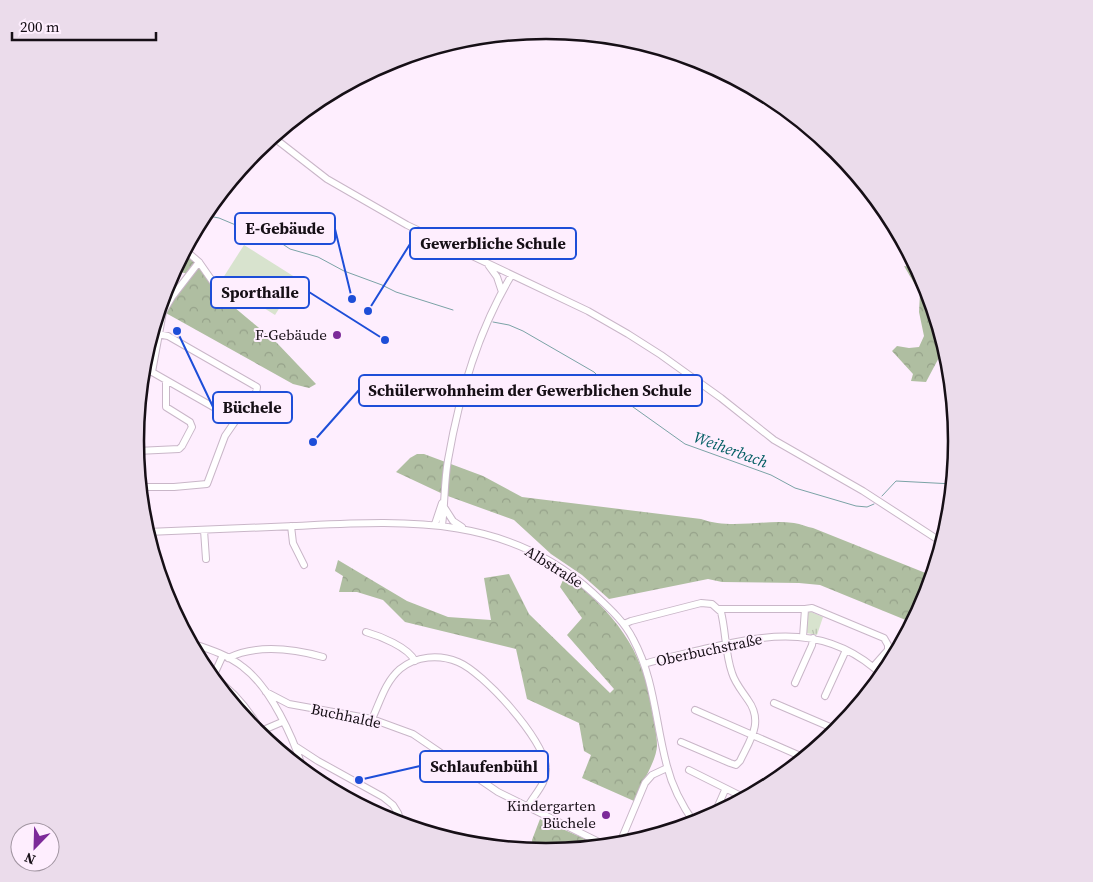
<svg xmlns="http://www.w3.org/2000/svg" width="1093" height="882" font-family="'Source Serif 4',serif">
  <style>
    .green { fill: #d8e3ce }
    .forest { fill: url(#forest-crowns) }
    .park { fill: url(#park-tufts) }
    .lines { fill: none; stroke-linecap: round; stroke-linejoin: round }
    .stream { stroke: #7ba3a6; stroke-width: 1 }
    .minor-casing { stroke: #c9b6c8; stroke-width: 8 }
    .minor { stroke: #fff; stroke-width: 6 }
    .poi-dot { fill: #7c2a99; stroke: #feeefe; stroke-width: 2 }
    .labels { text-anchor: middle; stroke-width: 4; stroke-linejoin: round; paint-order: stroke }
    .poi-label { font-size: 15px; fill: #160f16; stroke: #feeefe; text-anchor: end }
    .street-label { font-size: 15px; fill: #160f16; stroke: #feeefe }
    .water-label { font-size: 16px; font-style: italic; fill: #025d63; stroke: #feeefe }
    .rim { fill: none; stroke: #160f16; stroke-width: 2.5 }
    .leader { fill: none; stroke: #1d4ed8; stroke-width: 2 }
    .callout-dot { fill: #1d4ed8; stroke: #feeefe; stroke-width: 2 }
    .callout { fill: #feeefe; stroke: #1d4ed8; stroke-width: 2 }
    .callout-label { font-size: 16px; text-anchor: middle; font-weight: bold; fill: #160f16 }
  </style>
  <defs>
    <pattern id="forest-crowns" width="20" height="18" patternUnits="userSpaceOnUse" patternTransform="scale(1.25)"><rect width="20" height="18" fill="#afbea1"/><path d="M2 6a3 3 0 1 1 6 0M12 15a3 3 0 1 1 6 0" fill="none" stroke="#96a28a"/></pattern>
    <pattern id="park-tufts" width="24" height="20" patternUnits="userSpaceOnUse" patternTransform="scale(1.25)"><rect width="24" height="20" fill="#d8e3ce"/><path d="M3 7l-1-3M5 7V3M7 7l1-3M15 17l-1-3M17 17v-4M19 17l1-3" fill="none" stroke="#b9c2b0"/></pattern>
  </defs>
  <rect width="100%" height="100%" fill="#feeefe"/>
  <!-- green -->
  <path class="green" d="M244,245L298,279L275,315L221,281Z"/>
  <!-- forest -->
  <path class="forest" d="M184,251L199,265L222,297L277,343L316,384L309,388L293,384L164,312L191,275L174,270Z
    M904,266L918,268L926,284L943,350L926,382L911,381L913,374L892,351L897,346L909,348L919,347L924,336L919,312L920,293Z
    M417,454H424L483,476L522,497L701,519C731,530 764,519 794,523C801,524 807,527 813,528L933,576L926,599L913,623L820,585L799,583L722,582L708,579L609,599L582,575L551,554L514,520L445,495L396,472L410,458Z
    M338,560L407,601L448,617L491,620L484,578L509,574L529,614L610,693L614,689L567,635L582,618L560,587L566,573C614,615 643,646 652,711C654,722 657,734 657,745C657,761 640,785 634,801L582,778L591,755L584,751L579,723L527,699L516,649L405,622L383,600L357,592H339L343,576L335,571Z
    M540,819L601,846L546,852L534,851L532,840Z"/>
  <!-- park -->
  <path class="park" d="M809,611L823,617L817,635L806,633V613Z"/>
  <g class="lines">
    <!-- stream -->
    <path class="stream" d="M203,215L219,218L250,231L272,237L290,249L318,257L344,271L382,285L396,292L453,310
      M493,322L509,325L523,331L594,372L619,397L685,444L771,475L795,488L856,506L867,507L874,504
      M882,496L896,481L953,484"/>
    <!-- minor casing -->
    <g class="minor-casing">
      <path id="minor" d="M273,137L327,179L407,225L588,311L628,334L661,355L721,398L774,440L863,491L943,543
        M185,250L199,262L222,295
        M489,266L497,277L502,292
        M152,333L168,336L257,387C257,395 243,415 236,420
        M152,372L163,312L172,297L199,262
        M137,451L179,449L182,446L192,427L190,422L166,407V381
        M140,487H174L207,484L225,436L236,420L152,372H142
        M444,507L453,521L462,527
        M435,524L442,503
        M442,525C445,504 444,482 448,460C459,396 478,331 511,276
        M291,526L293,543L304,565
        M204,530L206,559
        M147,532C196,530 245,528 294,526C404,521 506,513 593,593C608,607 624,621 633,639C655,680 655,722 667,766C672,786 683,807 695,824
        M719,609H805
        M624,624L631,621L701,603L712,604L721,612C726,632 725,653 732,673C735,683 742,691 748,700C764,722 750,740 740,761L736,765L730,763L681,742
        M366,632C380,636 408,647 415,661
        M803,637L805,609L812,608L884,638L888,645V650L873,667
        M191,643C209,649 228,655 243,667C270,687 294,738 303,770
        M889,647L898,651
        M228,658C257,644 294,649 323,657
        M644,664C663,658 684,654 704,649C770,633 829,624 883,676
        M213,677C234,691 249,710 261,731L260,735
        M212,679L223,655
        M795,683L812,645L813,638
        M266,692L289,704L372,719L413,734L498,792L607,846
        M825,696L846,650
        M774,703L837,730
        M695,710L805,758
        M372,719C380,702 385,682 400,669C416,656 439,654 458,662C483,672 545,740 546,768C547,784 534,794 527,808
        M261,731L282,722
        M824,743L830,735L838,730
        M295,746L318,761L383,797L393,805L398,813L402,825
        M689,770L741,796
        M714,815L725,790
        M619,845L645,783L652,775L667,768"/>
    </g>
    <!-- minor -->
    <use href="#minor" class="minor"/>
  </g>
  <!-- markers -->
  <g class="poi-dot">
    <circle cx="337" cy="335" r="5"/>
    <circle cx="606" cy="815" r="5"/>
  </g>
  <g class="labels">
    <!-- poi labels -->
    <g class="poi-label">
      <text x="327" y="340">F-Gebäude</text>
      <text x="596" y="811">Kindergarten<tspan x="596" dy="17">Büchele</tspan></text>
    </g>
    <!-- street labels -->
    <g class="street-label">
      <text transform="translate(554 567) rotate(32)" y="5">Albstraße</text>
      <text transform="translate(709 650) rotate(-12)" y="5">Oberbuchstraße</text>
      <text transform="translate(346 716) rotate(12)" y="5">Buchhalde</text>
    </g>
    <!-- water labels -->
    <g class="water-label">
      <text transform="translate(731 449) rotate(20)" y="6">Weiherbach</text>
    </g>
  </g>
  <!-- crop -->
  <path d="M0 0H1093V882H0ZM144 441a402 402 0 1 1 804 0a402 402 0 1 1-804 0Z" fill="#ebdceb" fill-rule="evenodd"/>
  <path class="rim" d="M144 441a402 402 0 1 1 804 0a402 402 0 1 1-804 0Z"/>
  <!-- callouts -->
  <path class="leader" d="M352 299L335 229M368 311L410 244M385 340L309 292M313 442L359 390M177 331L213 407M359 780L420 766"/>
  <g class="callout-dot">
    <circle cx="352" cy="299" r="5"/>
    <circle cx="368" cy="311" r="5"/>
    <circle cx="385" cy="340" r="5"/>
    <circle cx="313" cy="442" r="5"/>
    <circle cx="177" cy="331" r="5"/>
    <circle cx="359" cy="780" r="5"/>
  </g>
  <g class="callout">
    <rect x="235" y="213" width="100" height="31" rx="5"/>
    <rect x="410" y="228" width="166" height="31" rx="5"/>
    <rect x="211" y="277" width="98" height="31" rx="5"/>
    <rect x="359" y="375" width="343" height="31" rx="5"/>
    <rect x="213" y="392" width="79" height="31" rx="5"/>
    <rect x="420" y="751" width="128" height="31" rx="5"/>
  </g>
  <g class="callout-label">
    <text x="285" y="234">E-Gebäude</text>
    <text x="493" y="249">Gewerbliche Schule</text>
    <text x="260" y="298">Sporthalle</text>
    <text x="530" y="396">Schülerwohnheim der Gewerblichen Schule</text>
    <text x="252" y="413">Büchele</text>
    <text x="484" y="772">Schlaufenbühl</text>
  </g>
  <!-- north arrow -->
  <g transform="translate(35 847) rotate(203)"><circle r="24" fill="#feeefe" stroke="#a195a1"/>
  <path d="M0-4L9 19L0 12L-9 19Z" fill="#7c2a99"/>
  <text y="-8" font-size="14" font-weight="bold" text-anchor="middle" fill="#160f16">N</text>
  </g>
  <!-- scale -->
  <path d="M12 32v8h144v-8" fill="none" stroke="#160f16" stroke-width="2.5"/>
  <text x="20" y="32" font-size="15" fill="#160f16" stroke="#feeefe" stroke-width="4" paint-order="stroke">200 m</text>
</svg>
